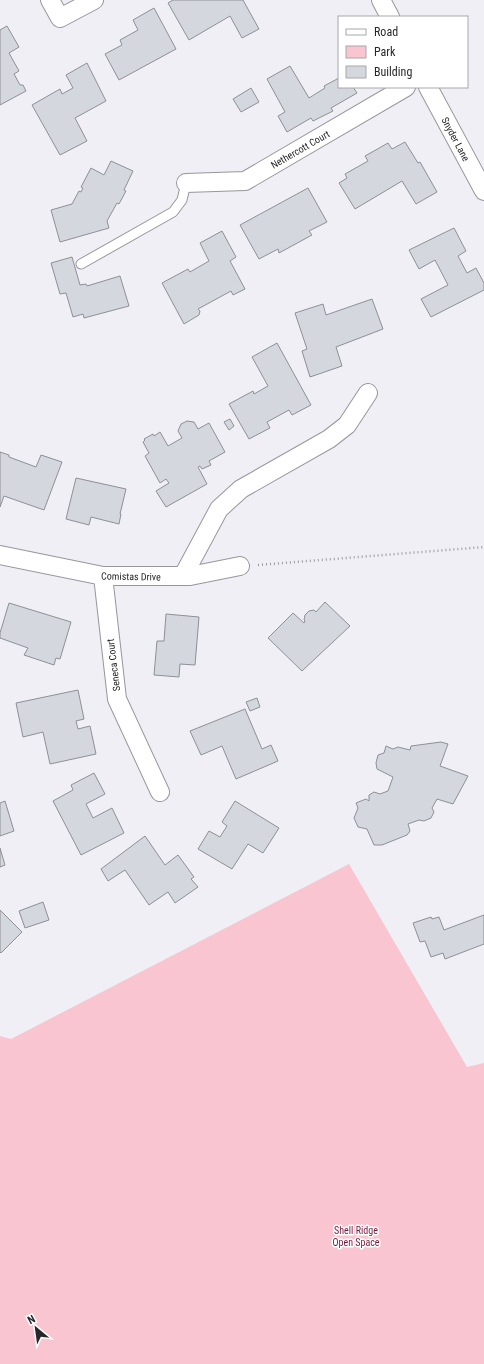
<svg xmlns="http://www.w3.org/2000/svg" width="484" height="1364" font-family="'Roboto Condensed',sans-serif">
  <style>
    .green { fill: #f9c5d0 }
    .building { fill: #d4d7dd; stroke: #8d9096 }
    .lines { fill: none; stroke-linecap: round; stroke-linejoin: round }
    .service-casing { stroke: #98969d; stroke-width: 11 }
    .minor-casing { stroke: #98969d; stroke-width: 20 }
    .path { stroke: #9b999f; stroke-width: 2.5; stroke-dasharray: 1 3; stroke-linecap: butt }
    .service { stroke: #fff; stroke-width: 9 }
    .minor { stroke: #fff; stroke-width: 18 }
    .labels { text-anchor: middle; stroke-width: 3; stroke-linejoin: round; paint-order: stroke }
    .street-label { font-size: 10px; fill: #272629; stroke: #fff }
    .park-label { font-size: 10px; fill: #721839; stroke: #fff }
  </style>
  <rect width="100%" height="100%" fill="#f1eff6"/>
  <!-- green -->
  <path class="green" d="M349,864L467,1067L484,1063V1364H0V1036L11,1039Z"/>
  <!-- building -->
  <path class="building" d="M173,0H243L259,29L242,38L230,16L189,40L168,3Z
    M154,8L176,49L119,80L105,54L122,45L120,40L138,30L133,20Z
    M7,26L19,47L9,53L19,71L14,74L20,85H23L26,91L0,105V30Z
    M87,63L106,101L75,118L87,141L60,155L32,105L60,89L62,94L73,88L66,75Z
    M290,66L309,98L325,88L324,86L339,78V87H353L357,93L331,108L333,111L313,121L311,118L287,132L278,116L285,112L267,79Z
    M251,88L259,102L241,112L233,99Z
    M405,142L418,163L420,162L437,192L416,204L402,181L355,209L339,183L347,178L345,174L368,161L365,156L388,143L392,149Z
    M111,161L133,171L124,190L126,191L119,204L117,203L107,221L109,228L60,242L51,210L72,204L79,191L81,192L83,188L81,187L91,168L104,175Z
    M308,188L327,222L309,231L312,235L279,253L278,249L259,259L240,225Z
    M454,228L466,251L458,256L467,273L476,268L484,283V290L431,317L421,299L448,285L435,260L419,269L409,250Z
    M222,231L236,257L230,261L245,289L233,295L231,291L198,309L200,311L199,315L184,324L162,283L188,269L190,272L209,261L200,243Z
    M72,257L80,285L86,284L87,286L120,276L129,306L84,318L83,314L73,317L66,293L60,294L51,263Z
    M372,299L383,329L336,347L342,366L310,377L302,351L307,349L295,313L323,304L326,315Z
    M277,343L311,405L292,415L289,410L267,422L270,428L249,439L229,404L253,391L254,394L268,386L252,357Z
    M230,419L234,426L229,430L224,422Z
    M187,421L194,422L198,429L209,423L225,452L209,461L211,465L202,469L200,466L198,467L207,484L166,507L156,491L169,483L166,479L160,483L145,456L149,453L143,442L145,440L144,439L153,434L154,436L160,432L168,446L182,438L178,431L181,424Z
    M0,452L9,455V457L36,467L41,455L62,462L44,510L4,496L0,507Z
    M76,478L126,489L120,514H121L119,524L91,517L89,525L66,519Z
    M325,602L350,626L302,671L268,638L293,613L304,623L305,621L304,620L305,615L309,611L314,610L316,612Z
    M9,603L71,622L60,659L56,658L54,665L24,655L28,648L0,638V633Z
    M166,614L199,617L195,665L180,664L179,677L154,675L157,641H164Z
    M78,690L84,719L76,721L78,729L90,726L96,754L50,764L43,732L23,737L16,703Z
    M257,698L260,707L250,711L246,702Z
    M245,709L262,749L271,745L278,761L236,779L222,746L201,755L190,731Z
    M441,742L448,744L440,766L468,776L453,804L437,799L432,808L434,812L431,818L424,821L419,820L408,824L410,831L407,835L382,845H374L367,829L358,827L354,818L358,808L356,803L366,799L369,801V795L374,792L380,794L388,791L393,777L377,769L376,763L378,755L384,753L386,746L393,749L398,747L410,750L411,746Z
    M94,773L105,794L86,804L93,818L112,808L124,833L81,855L53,801L73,790L71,785Z
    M5,801L14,831L0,836V803Z
    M235,801L279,828L263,853L248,844L232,869L198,849L209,831L220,837L227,826L222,822Z
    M145,836L165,865L178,855L194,877L191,879L198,887L175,903L168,892L149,905L125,870L108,881L101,869Z
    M0,848L5,865L0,867Z
    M43,902L49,920L25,928L19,911Z
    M0,910L22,932L1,953L0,952Z
    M484,915V944L445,959L443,953L431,957L425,941L420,942L413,923L431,917L432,919L439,917L444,930Z"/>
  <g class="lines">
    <!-- service casing -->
    <g class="service-casing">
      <path id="service" d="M81,264L173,212L182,200L186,183"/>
    </g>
    <!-- minor casing -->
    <g class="minor-casing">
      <path id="minor" d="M50,0L60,18L94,0
        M381,0L390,17
        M428,87L484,191
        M186,183L245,181L406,87
        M0,555L103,576H190L240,566
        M103,576L117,699L160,792
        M183,576L219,509L241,489L329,439L347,425L368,393"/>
    </g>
    <!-- path -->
    <path class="path" d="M258,565L484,547"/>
    <!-- service -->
    <use href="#service" class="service"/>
    <!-- minor -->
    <use href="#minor" class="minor"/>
  </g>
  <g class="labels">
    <!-- street labels -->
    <g class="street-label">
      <text transform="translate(456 139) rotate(62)" y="4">Snyder Lane</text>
      <text transform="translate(300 149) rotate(-30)" y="4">Nethercott Court</text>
      <text transform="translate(131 576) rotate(1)" y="4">Comistas Drive</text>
      <text transform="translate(113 665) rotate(-97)" y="4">Seneca Court</text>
    </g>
    <!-- park labels -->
    <g class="park-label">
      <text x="356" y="1234">Shell Ridge<tspan x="356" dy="12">Open Space</tspan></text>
    </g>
  </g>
  <!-- legend -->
  <rect x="338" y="16" width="130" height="72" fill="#ffffff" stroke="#a9a8a9"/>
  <rect x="346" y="29" width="20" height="6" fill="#ffffff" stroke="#a9a8a9"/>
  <text x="374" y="36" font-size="12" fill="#272629">Road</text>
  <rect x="346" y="46" width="20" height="12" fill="#f9c5d0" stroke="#a9a8a9"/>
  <text x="374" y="56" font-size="12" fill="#272629">Park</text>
  <rect x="346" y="66" width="20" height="12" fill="#d4d7dd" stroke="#a9a8a9"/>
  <text x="374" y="76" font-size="12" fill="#272629">Building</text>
  <!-- north arrow -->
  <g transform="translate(36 1328) rotate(331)" stroke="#ffffff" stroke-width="3" paint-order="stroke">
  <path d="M0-3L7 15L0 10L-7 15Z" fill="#272629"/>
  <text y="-6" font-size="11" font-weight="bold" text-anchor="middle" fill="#272629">N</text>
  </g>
</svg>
